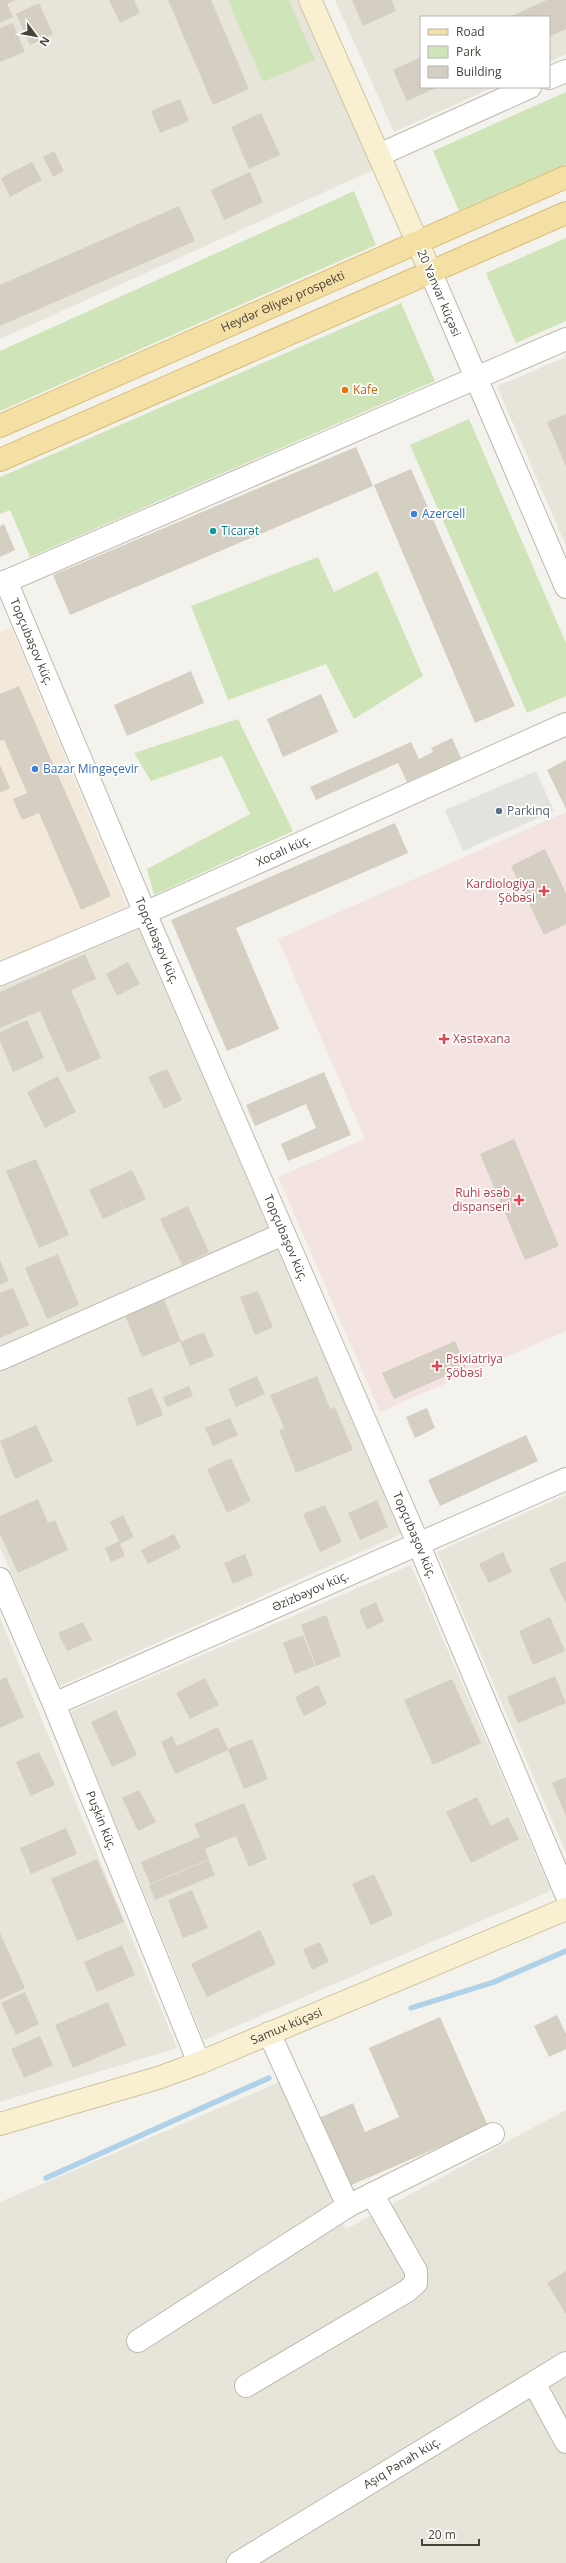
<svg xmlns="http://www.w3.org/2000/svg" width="566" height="2563" font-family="'Open Sans',sans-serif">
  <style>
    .residential { fill: #e7e4da }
    .commercial { fill: #f3e9da }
    .medical { fill: #f3e4e1 }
    .green { fill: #d0e4b9 }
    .parking { fill: #e3e2df }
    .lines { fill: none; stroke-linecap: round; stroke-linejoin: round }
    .stream { stroke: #afd1e9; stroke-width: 5.5 }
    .building { fill: #d5cec2 }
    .minor-casing { stroke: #bfbaaf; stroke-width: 24 }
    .secondary-casing { stroke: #cec4a0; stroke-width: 24 }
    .primary-casing { stroke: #d8bd76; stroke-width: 24 }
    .minor { stroke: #fff; stroke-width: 22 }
    .secondary { stroke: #f9f0d1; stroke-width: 22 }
    .primary { stroke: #f4dfa5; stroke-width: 22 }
    .food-dot { fill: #e8710a; stroke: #fff; stroke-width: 1.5 }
    .shop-dot { fill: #3f7fe0; stroke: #fff; stroke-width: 1.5 }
    .culture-dot { fill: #0f9aa8; stroke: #fff; stroke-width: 1.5 }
    .service-dot { fill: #5c6f8a; stroke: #fff; stroke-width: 1.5 }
    .health-dot { fill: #e0444e; stroke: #fff; stroke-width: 1.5 }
    .labels { text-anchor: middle; stroke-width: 3.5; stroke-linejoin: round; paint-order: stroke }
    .street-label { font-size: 12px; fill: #48433a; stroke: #fff }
    .food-label { font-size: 12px; fill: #c56008; stroke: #fff; text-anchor: start }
    .shop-label { font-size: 12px; fill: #366cbe; stroke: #fff; text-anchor: start }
    .culture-label { font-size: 12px; fill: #0d838f; stroke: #fff; text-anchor: start }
    .service-label { font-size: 12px; fill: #4e5e75; stroke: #fff; text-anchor: start }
    .health-label { font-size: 12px; fill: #be3a42; stroke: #fff; text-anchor: end }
  </style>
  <rect width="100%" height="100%" fill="#f4f2ec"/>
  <!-- residential -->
  <path class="residential" d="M0,0H297L373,170L0,339Z
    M335,0H566V54L549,62V17H421V87H494L394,132Z
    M566,357V546L497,386Z
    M136,923L401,1534L60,1686L0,1547V981Z
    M566,1495V1853L437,1552Z
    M411,1565L551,1891L204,2040L70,1712Z
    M0,1618L177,2048L0,2102Z
    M280,2082L346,2229L566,2110V2563H0V2202Z"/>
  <!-- commercial -->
  <path class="commercial" d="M11,627L127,907L0,961V632Z"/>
  <!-- medical -->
  <path class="medical" d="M566,812V1331L380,1412L278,1177L365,1139L278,939Z"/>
  <!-- green -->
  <path class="green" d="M228,0H289L315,60L263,82Z
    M566,92V164L459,211L433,151Z
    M354,191L376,245L0,411V351Z
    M566,238V321L516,343L486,273Z
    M401,303L435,381L30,557L10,510L0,514V477Z
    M469,419L566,643V696L527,713L410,445Z
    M318,557L334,592L377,571L423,676L354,719L326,664L228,700L191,606Z
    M238,719L293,831L154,895L147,869L250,814L222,756L151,781L134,753Z"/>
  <!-- parking -->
  <path class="parking" d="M536,771L554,811L463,851L445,810Z"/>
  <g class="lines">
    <!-- stream -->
    <path class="stream" d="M411,2008L494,1982L566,1951
      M46,2178L269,2078"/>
  </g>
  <!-- building -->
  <path class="building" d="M0,0H16L7,4L13,17L0,23Z
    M109,0H134L140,13L120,23Z
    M168,0H211L249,89L213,105Z
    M352,0H392L396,11L363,26Z
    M547,0H566V29L549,37V17H509Z
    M39,3L53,34L30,45L16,14Z
    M13,23L25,52L0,62V28Z
    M421,57V87H438L407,101L393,70Z
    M180,99L189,121L160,133L151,111Z
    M261,113L280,155L249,169L231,127Z
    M54,151L64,171L53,177L43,157Z
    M32,162L42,180L10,197L1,178Z
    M250,172L263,202L224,220L211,190Z
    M179,206L195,241L0,326V285Z
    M566,414V466L547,422Z
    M356,447L373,486L70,615L53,575Z
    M411,469L515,706L475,723L374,485Z
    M4,524L15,550L0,557V526Z
    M191,671L204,703L127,736L114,705Z
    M19,686L111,896L81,910L39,813L22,820L13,799L27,793L4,740L0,741V694Z
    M321,694L338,732L283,757L267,719Z
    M452,738L461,758L407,782L398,763L316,800L310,787L411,742L419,759L433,752L431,748Z
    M566,760V809L547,770Z
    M0,765L10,788L0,793Z
    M395,823L408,853L236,928L279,1029L227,1051L171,920Z
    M545,849L566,893V924L544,935L511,866Z
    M85,954L96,979L71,990L101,1058L67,1073L40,1011L0,1028V992Z
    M128,962L140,984L117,996L106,974Z
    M27,1020L44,1058L13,1072L0,1041V1032Z
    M167,1069L182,1100L164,1109L148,1077Z
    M324,1072L351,1135L288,1161L281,1144L316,1128L306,1104L255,1126L246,1105Z
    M58,1076L76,1112L45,1128L27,1092Z
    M514,1139L559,1246L525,1260L480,1154Z
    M36,1159L69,1235L39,1248L6,1171Z
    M132,1170L146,1199L125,1209L117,1193L124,1209L103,1219L89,1190Z
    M188,1206L209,1252L182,1265L160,1219Z
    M58,1254L79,1305L47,1319L25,1268Z
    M0,1260L9,1281L0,1285Z
    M13,1288L29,1325L0,1338V1293Z
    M258,1291L273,1327L255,1335L240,1297Z
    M161,1292L181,1341L142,1357L122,1308Z
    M204,1332L214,1356L190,1366L180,1342Z
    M455,1341L466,1367L394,1399L382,1373Z
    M257,1376L265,1394L236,1407L228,1389Z
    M317,1376L330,1409L319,1414L335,1407L353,1450L296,1473L279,1430L284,1428L270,1395Z
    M189,1386L193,1396L167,1407L163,1397Z
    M152,1388L163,1415L137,1426L127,1398Z
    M427,1408L435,1428L415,1438L406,1417Z
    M230,1418L238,1435L213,1446L205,1428Z
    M36,1425L53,1461L15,1479L0,1441Z
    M526,1435L538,1461L440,1506L428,1480Z
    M231,1458L251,1501L227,1513L207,1469Z
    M38,1499L48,1523L55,1520L68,1550L18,1573L0,1534V1516Z
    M377,1500L388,1527L360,1540L348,1513Z
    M325,1505L342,1542L320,1552L303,1514Z
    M123,1515L134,1537L120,1544L125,1556L111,1562L105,1548L119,1541L110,1522Z
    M174,1534L181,1548L148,1564L141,1550Z
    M503,1552L512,1572L489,1583L479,1564Z
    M245,1554L253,1575L233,1584L224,1563Z
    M566,1561V1604L549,1569Z
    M376,1602L384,1621L367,1630L359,1610Z
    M326,1615L341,1656L316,1666L301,1625Z
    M550,1617L565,1651L533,1665L519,1631Z
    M83,1622L92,1640L67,1651L58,1633Z
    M303,1635L315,1666L295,1674L283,1643Z
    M555,1676L566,1703L518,1723L507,1697Z
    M6,1677L24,1717L0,1728V1680Z
    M205,1678L219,1705L190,1719L176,1693Z
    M452,1679L481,1743L433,1765L404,1700Z
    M318,1685L327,1704L304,1716L295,1697Z
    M116,1710L137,1755L112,1767L91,1722Z
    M218,1727L228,1749L252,1739L268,1779L244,1789L228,1750L175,1774L161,1742L172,1736L177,1746Z
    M39,1752L55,1785L31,1796L16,1762Z
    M566,1777V1816L552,1783Z
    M139,1790L156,1822L138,1831L122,1798Z
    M477,1797L491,1826L508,1817L519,1839L471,1863L446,1812Z
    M244,1803L267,1859L249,1867L236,1836L205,1849L209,1859L150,1884L141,1862L200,1837L194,1824Z
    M66,1828L77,1854L31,1874L20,1848Z
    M97,1859L124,1922L77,1941L51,1879Z
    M209,1860L215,1875L155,1900L149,1885Z
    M374,1874L393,1915L371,1925L352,1884Z
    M192,1890L208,1928L183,1938L168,1900Z
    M260,1930L276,1964L207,1997L191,1964Z
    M0,1933L25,1988L0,2000Z
    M320,1942L329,1962L312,1970L303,1949Z
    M122,1945L135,1975L97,1992L84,1962Z
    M25,1992L39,2024L16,2035L1,2003Z
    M108,2002L126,2045L73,2068L55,2025Z
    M557,2015L566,2034V2049L549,2057L534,2026Z
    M440,2017L488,2126L349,2186L319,2118L353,2103L365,2132L399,2117L369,2048Z
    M40,2036L53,2065L24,2078L11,2049Z
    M566,2271V2314L547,2283Z"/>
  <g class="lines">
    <!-- minor casing -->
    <g class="minor-casing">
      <g id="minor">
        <path d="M549,78L566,71"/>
        <path d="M379,155L530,87"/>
        <path d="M431,273L566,587"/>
        <path id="s1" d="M6,581L145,913L418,1543L566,1894"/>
        <path d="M0,584L566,339"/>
        <path id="s2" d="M0,974L145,913L566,724"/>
        <path d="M0,1359L283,1234"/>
        <path id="s3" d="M0,1579L54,1704L199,2063"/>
        <path id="s4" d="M54,1704L566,1479"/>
        <path d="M269,2033L348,2206"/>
        <path d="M138,2341L348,2206L493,2134"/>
        <path d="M534,2383L566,2442"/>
        <path d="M246,2386L407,2291L416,2283V2271L372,2194"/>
        <path id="s5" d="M238,2563L566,2363"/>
      </g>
    </g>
    <!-- secondary casing -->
    <g class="secondary-casing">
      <g id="secondary">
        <path d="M310,0L431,273"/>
        <path id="s6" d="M0,2124L158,2078L199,2063L566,1909"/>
      </g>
    </g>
    <!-- primary casing -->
    <g class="primary-casing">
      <g id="primary">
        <path id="s7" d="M0,426L566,177"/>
        <path d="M0,460L566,213"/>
      </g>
    </g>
    <!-- minor -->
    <use href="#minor" class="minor"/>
    <!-- secondary -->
    <use href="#secondary" class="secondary"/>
    <!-- primary -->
    <use href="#primary" class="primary"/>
  </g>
  <!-- markers -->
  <circle class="food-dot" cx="345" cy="390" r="4"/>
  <g class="shop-dot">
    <circle cx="414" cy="514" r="4"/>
    <circle cx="35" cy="769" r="4"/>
  </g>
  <circle class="culture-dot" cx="213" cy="531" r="4"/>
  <circle class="service-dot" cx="499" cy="811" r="4"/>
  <g class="health-dot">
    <path d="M542 885h4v4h4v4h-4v4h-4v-4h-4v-4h4z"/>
    <path d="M442 1033h4v4h4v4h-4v4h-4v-4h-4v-4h4z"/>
    <path d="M517 1194h4v4h4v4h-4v4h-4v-4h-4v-4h4z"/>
    <path d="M435 1360h4v4h4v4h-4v4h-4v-4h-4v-4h4z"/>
  </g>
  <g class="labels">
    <!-- street labels -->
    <g class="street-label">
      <text transform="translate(439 293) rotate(67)" y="4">20 Yanvar küçəsi</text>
      <text dy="4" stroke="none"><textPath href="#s7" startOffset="309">Heydər Əliyev prospekti</textPath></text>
      <text dy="4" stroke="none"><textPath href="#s1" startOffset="66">Topçubaşov küç.</textPath></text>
      <text dy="4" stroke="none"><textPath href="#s2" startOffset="309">Xocalı küç.</textPath></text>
      <text dy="4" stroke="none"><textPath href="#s1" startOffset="390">Topçubaşov küç.</textPath></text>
      <text dy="4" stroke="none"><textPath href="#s1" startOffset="714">Topçubaşov küç.</textPath></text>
      <text dy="4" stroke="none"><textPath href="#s1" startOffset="1038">Topçubaşov küç.</textPath></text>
      <text dy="4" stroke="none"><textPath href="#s4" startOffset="280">Əzizbəyov küç.</textPath></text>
      <text dy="4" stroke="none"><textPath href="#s3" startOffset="262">Puşkin küç.</textPath></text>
      <text dy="4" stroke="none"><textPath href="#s6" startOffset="303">Samux küçəsi</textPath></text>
      <text dy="4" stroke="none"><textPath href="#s5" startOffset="192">Aşıq Pənah küç.</textPath></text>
    </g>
    <!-- food labels -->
    <g class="food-label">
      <text x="353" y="394">Kafe</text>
    </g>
    <!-- shop labels -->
    <g class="shop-label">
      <text x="422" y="518">Azercell</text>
      <text x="43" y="773">Bazar Mingəçevir</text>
    </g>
    <!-- culture labels -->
    <g class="culture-label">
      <text x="221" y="535">Ticarət</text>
    </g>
    <!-- service labels -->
    <g class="service-label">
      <text x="507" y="815">Parkinq</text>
    </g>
    <!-- health labels -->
    <g class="health-label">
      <text x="535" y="888">Kardiologiya<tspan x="535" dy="14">Şöbəsi</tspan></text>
      <text x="453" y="1043" text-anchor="start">Xəstəxana</text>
      <text x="510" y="1197">Ruhi əsəb<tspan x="510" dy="14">dispanseri</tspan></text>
      <text x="446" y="1363" text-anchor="start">Psixiatriya<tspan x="446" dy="14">Şöbəsi</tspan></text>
    </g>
  </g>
  <!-- legend -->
  <rect x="420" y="16" width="130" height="72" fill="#ffffff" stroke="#b6b4b0"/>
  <rect x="428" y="29" width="20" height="6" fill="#f4dfa5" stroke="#b6b4b0"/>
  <text x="456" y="36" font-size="12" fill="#48433a">Road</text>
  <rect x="428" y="46" width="20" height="12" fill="#d0e4b9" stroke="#b6b4b0"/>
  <text x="456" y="56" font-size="12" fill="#48433a">Park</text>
  <rect x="428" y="66" width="20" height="12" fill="#d5cec2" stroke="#b6b4b0"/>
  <text x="456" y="76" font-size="12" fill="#48433a">Building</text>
  <!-- north arrow -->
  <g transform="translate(36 36) rotate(122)" stroke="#ffffff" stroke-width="3" paint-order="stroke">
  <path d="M0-3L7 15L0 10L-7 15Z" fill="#48433a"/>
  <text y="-6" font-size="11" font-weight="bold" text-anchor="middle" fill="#48433a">N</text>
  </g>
  <!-- scale -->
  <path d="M422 2539v6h57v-6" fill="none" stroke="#48433a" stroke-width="2"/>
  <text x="428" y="2539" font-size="12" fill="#48433a" stroke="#ffffff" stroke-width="3" paint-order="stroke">20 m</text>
</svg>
